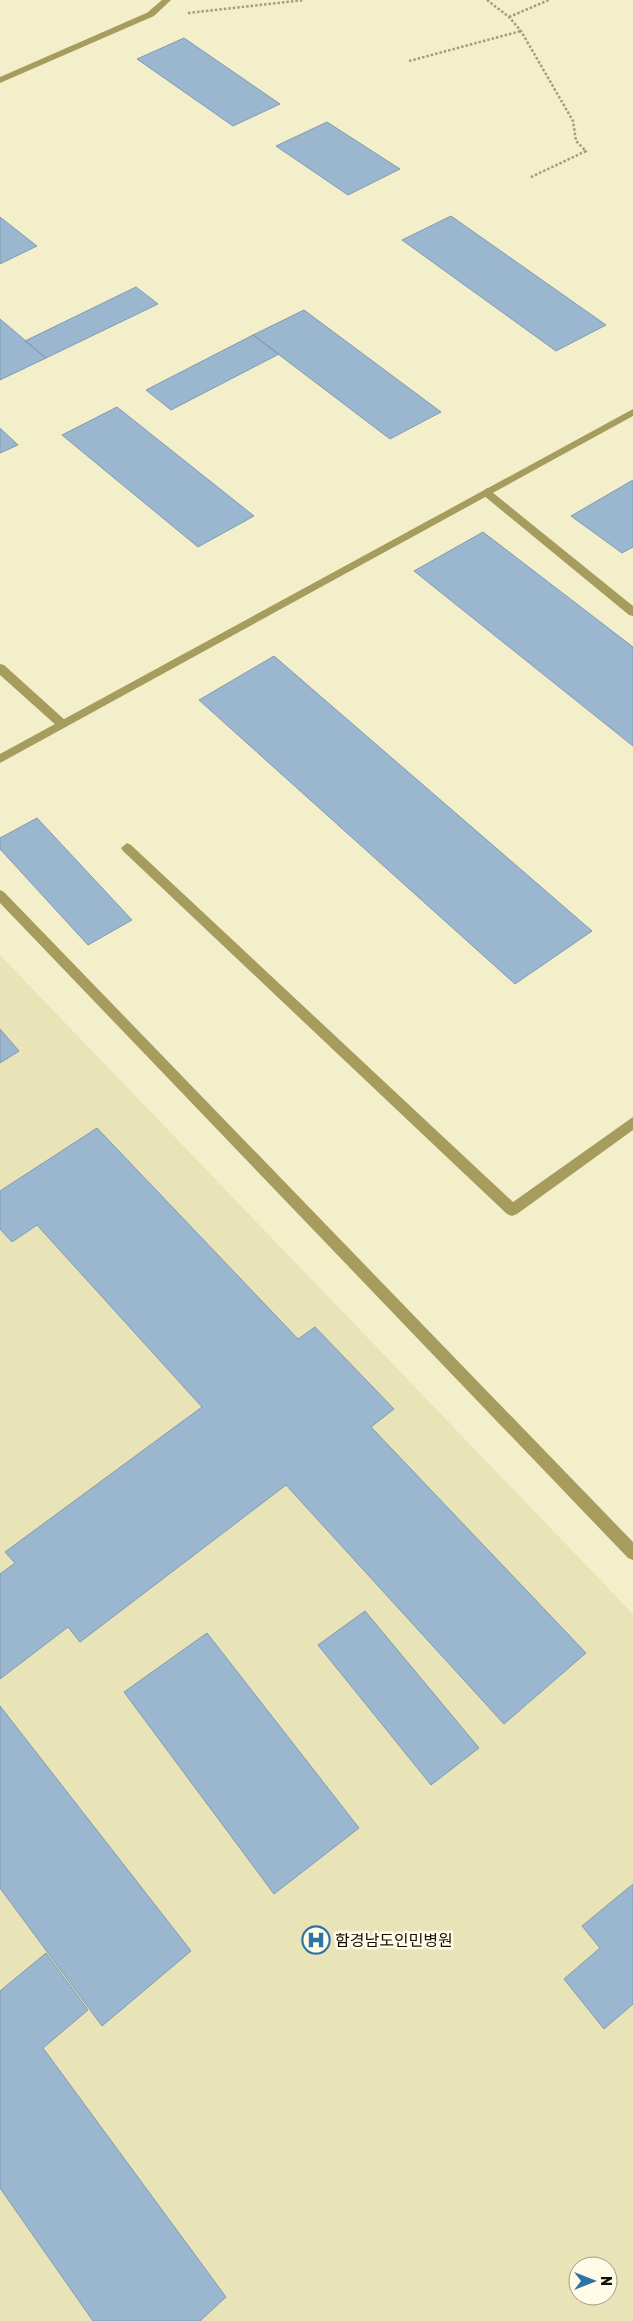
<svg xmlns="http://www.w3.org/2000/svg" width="633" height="2321" font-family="Rubik,'Noto Sans KR',sans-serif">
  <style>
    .built { fill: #e9e3b8; fill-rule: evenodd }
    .building { fill: #9bb7d0; stroke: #809bb3 }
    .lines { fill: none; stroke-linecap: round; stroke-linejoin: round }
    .path { stroke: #a19d82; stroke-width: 2.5; stroke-dasharray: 2.5 2; stroke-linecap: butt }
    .service { fill: #a69c5e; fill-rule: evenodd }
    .minor { fill: #a69c5e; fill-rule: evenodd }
    .tertiary { fill: #a69c5e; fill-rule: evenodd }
    .labels { text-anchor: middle; stroke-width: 5; stroke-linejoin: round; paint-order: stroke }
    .near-poi-label { font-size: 16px; fill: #121005; stroke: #fffbe6; text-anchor: start }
  </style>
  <rect width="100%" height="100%" fill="#f4efcb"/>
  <!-- built -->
  <path class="built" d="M0,955L633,1614V2321H0ZM578,2266H608V2296H578Z"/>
  <!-- building -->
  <path class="building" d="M184,38L280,104L233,126L137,59Z
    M327,122L400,169L348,195L276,146Z
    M451,216L606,325L556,351L402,240Z
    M0,217L37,246L0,264Z
    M136,287L158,304L46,358L25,341Z
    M304,310L441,412L390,439L253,335Z
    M0,319L46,358L0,380Z
    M253,335L279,354L171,410L146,390Z
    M117,407L254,516L198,547L62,435Z
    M0,428L18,445L0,453Z
    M633,480V547L622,553L571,516Z
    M483,532L633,647V746L414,571Z
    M274,656L592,931L515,984L199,700Z
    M37,818L132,920L88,945L0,849V838Z
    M0,1029L19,1051L0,1063Z
    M97,1128L298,1339L315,1327L394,1409L371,1427L586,1653L504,1724L286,1485L80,1642L68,1627L0,1679V1574L15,1563L5,1552L202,1407L37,1225L12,1242L0,1229V1191Z
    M365,1611L479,1748L431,1785L318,1645Z
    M207,1633L359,1828L274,1894L124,1692Z
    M0,1706L191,1951L102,2026L0,1888Z
    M633,1884V2004L604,2029L564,1979L600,1948L582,1926Z
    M46,1953L88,2010L43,2048L226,2297L200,2321H93L0,2188V1991Z"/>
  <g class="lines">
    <!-- path -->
    <path class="path" d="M487,0L509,17L521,31L573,121L576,141L586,151L529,178
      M188,13L304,0
      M509,17L549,0
      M409,61L521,31"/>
    <!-- service -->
    <path class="service" d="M162,0H171L154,16H148V12Z
      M487,488L633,606V616L629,615L483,495L482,492Z
      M127,843L131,845L513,1202L633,1117V1130L517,1214L512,1216L507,1214L123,851L121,848Z"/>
    <!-- minor -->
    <path class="minor" d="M151,11L154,12V16L0,83V77Z
      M0,664L4,665L66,721L68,724L66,727H58L0,675Z
      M0,890L4,892L633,1542V1560L628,1558L0,903Z"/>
    <!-- tertiary -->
    <path class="tertiary" d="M633,409V416L0,763V754Z"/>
  </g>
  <!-- icons -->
  <defs>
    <g id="hospital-ring" transform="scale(1.4375)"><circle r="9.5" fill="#fffbe6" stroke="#2d73a8" stroke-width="1.5"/><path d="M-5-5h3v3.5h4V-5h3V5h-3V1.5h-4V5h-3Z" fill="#2d73a8"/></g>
  </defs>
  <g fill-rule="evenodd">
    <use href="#hospital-ring" x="316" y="1940"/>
  </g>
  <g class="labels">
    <!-- near-poi labels -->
    <g class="near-poi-label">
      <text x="335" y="1946">함경남도인민병원</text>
    </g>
  </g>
  <!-- north arrow -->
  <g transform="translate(593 2281) rotate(90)"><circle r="24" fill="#fffbe6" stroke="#a09d8c"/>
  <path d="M0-4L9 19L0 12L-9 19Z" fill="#2d73a8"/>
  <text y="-8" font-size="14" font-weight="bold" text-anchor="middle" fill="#121005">N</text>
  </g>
</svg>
